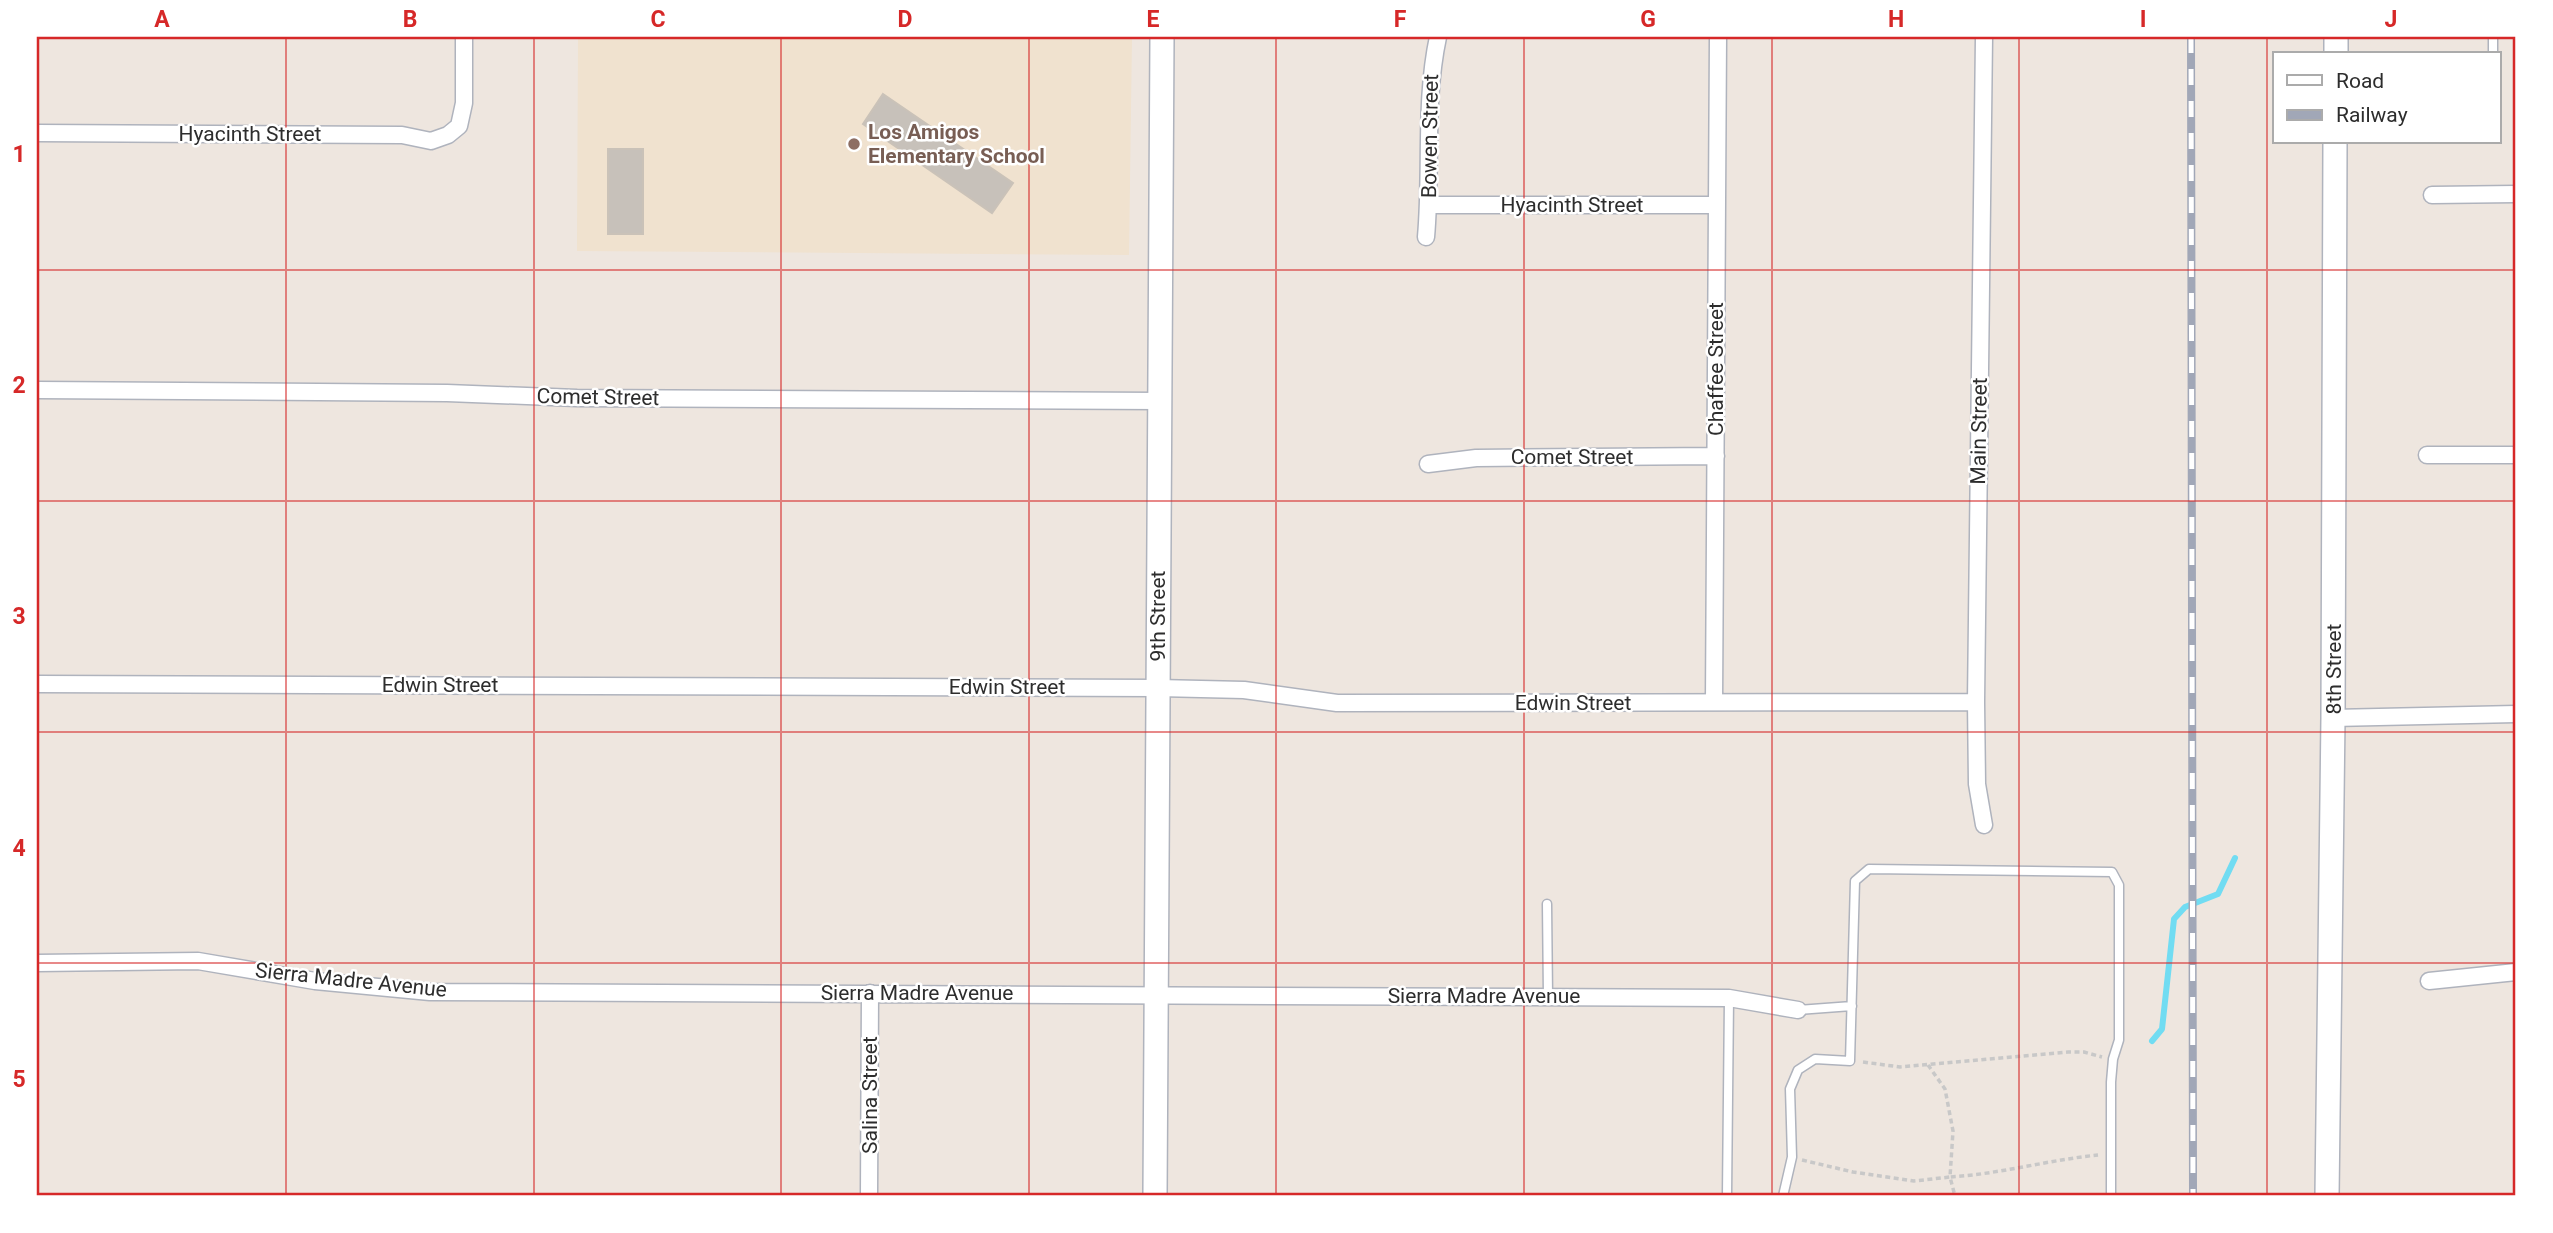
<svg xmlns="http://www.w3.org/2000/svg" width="2553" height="1233" font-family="Roboto,sans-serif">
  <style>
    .education { fill: #f0e2cf }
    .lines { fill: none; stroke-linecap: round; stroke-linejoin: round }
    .stream { stroke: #71dcf2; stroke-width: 6 }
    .building { fill: #c7c1ba; stroke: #cac2b8; stroke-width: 2 }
    .lane-casing { stroke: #afb3bd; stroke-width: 11 }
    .street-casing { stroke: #afb3bd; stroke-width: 19 }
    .secondary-casing { stroke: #afb3bd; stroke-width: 26 }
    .path { stroke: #c8c8c8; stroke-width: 3.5; stroke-dasharray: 5 3.5; stroke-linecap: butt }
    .lane { stroke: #fff; stroke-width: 8 }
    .street { stroke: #fff; stroke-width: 16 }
    .secondary { stroke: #fff; stroke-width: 23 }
    .rail-casing { stroke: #a1a7b7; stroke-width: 8 }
    .rail { stroke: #fff; stroke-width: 5; stroke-dasharray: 16; stroke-linecap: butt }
    .grid { fill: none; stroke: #d62828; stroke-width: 2; stroke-opacity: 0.55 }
    .education-dot { fill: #8d6e63; stroke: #fff; stroke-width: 2.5 }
    .labels { text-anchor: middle; stroke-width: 5; stroke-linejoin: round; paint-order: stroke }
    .education-label { font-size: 21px; font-weight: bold; fill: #785e54; stroke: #fff; text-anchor: start }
    .street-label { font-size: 21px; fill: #2d2d2d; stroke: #fff }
    .neatline { fill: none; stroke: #d62828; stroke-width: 2.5 }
    .grid-label { font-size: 23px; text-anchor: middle; font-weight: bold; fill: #d62828 }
  </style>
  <rect width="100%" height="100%" fill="#eee6df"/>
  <!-- education -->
  <path class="education" d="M578,37H1132L1129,255L577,251Z"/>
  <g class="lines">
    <!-- stream -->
    <path class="stream" d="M2152,1041L2162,1029L2174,919L2185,907L2218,894L2235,858"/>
  </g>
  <!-- building -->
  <path class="building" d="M883,94L1013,183L992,213L863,124Z
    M608,149H643V234H608Z"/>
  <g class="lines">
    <!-- lane casing -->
    <g class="lane-casing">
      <path id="lane" d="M2493,37V54
        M1547,904L1548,997
        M1798,1010L1852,1006
        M1727,1196L1729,998
        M1783,1196L1792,1157L1790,1089L1798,1070L1815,1059L1850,1061L1855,881L1869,869L2112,872L2119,885V1040L2113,1059L2111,1082V1196"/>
    </g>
    <!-- street casing -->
    <g class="street-casing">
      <path id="street" d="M37,133L402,135L431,141L448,135L459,126L464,103V37
        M2432,195L2516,194
        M1428,205H1716
        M1426,237C1432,170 1424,102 1438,37
        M37,390L447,393L577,398L1160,401
        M2427,455H2516
        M1428,464L1476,458L1716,456
        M37,684L1158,688L1244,690L1337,703L1976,702
        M1714,702L1718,37
        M2333,718L2516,714
        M1984,825L1977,784L1976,702L1984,37
        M37,963L198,961L315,981L430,992L1729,998L1798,1010
        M2429,981L2516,972
        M869,1196L870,993"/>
    </g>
    <!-- secondary casing -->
    <g class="secondary-casing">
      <path id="secondary" d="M2336,54V37
        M1155,1196L1162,37
        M2327,1196L2333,718L2335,142"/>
    </g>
    <!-- path -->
    <path class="path" d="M1863,1062L1900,1067L2068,1052H2084L2102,1057
      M1928,1065L1945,1089L1953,1131L1950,1177C2000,1174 2048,1160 2098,1155
      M1802,1160L1853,1172L1914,1181L1950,1177L1955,1196"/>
    <!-- lane -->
    <use href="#lane" class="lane"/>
    <!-- street -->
    <use href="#street" class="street"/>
    <!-- secondary -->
    <use href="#secondary" class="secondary"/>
    <!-- rail casing -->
    <g class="rail-casing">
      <path id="rail" d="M2191,37L2193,1196"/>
    </g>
    <!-- rail -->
    <use href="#rail" class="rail"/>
  </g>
  <!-- grid -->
  <path class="grid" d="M286,37V1196M534,37V1196M781,37V1196M1029,37V1196M1276,37V1196M1524,37V1196M1772,37V1196M2019,37V1196M2267,37V1196M37,270H2516M37,501H2516M37,732H2516M37,963H2516"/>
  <!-- markers -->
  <circle class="education-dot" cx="854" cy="144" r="7"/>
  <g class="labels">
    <!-- education labels -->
    <g class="education-label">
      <text x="868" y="139">Los Amigos<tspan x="868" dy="24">Elementary School</tspan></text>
    </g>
    <!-- street labels -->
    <g class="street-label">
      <text x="250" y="141">Hyacinth Street</text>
      <text transform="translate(1430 136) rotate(-89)" y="7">Bowen Street</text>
      <text x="1572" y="212">Hyacinth Street</text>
      <text transform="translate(1716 369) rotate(-90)" y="7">Chaffee Street</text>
      <text transform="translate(598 397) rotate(1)" y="7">Comet Street</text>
      <text transform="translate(1979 431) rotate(-89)" y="7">Main Street</text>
      <text x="1572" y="464">Comet Street</text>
      <text transform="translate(1158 616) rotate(-90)" y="7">9th Street</text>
      <text transform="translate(2334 669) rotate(-90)" y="7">8th Street</text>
      <text x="440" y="692">Edwin Street</text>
      <text x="1007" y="694">Edwin Street</text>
      <text x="1573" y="710">Edwin Street</text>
      <text transform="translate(351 980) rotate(6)" y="7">Sierra Madre Avenue</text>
      <text x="917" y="1000">Sierra Madre Avenue</text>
      <text x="1484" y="1003">Sierra Madre Avenue</text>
      <text transform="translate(870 1095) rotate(-90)" y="7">Salina Street</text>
    </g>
  </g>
  <!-- border -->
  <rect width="2553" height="1233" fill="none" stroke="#ffffff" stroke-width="77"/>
  <!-- legend -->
  <rect x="2273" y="52" width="228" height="91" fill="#ffffff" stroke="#ababab" stroke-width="2"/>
  <rect x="2287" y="75" width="35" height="10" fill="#ffffff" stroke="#ababab" stroke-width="2"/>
  <text x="2336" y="88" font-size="21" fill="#2d2d2d">Road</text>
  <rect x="2287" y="110" width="35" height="10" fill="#a1a7b7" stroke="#ababab" stroke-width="2"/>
  <text x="2336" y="122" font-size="21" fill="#2d2d2d">Railway</text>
  <rect x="38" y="38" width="2476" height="1156" class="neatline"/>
  <g class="grid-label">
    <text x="162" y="27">A</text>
    <text x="410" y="27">B</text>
    <text x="658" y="27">C</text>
    <text x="905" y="27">D</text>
    <text x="1153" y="27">E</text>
    <text x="1400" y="27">F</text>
    <text x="1648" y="27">G</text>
    <text x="1896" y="27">H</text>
    <text x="2143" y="27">I</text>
    <text x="2391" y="27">J</text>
    <text x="19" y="162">1</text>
    <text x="19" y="393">2</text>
    <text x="19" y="624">3</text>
    <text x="19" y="856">4</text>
    <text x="19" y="1087">5</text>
  </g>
</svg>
